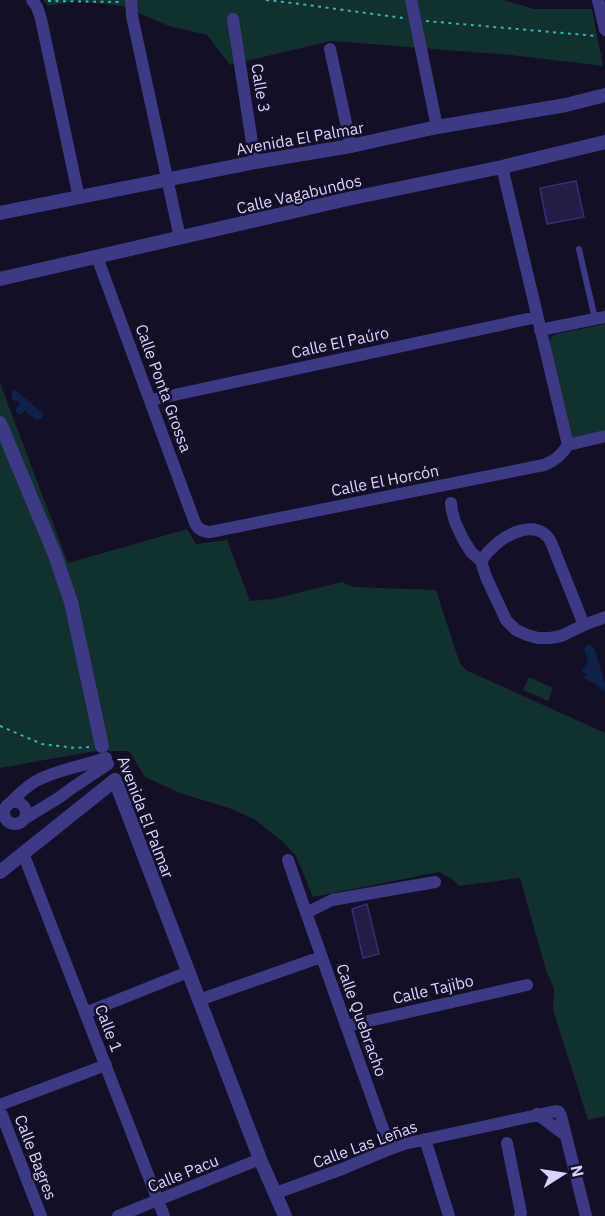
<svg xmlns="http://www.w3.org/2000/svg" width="605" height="1216" font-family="'IBM Plex Sans',sans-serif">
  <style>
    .green { fill: #12302f }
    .water { fill: #0c2248 }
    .building { fill: #241b47; stroke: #3b2d73; stroke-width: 1.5 }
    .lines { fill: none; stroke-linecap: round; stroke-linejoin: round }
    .path { stroke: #2fb8b0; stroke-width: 2; stroke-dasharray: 3 4.5; stroke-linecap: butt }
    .service { stroke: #3d3a85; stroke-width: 6 }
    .minor { stroke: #3d3a85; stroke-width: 12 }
    .tertiary { stroke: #3d3a85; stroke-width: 14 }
    .labels { text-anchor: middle; stroke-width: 5; stroke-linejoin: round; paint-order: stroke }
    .street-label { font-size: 16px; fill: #d9d4ff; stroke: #130f26 }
  </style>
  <rect width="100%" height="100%" fill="#130f26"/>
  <!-- green -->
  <path class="green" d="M43,0H504L534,9H592L603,66L511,55L331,41L230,65L207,35L169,26L122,6L74,1L48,6Z
    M605,324V437L575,441L572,437L550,343L551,337L556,334Z
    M0,383L68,563L187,529L196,544L227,540L250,601L273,599L342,582L354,587L436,590L457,655L460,663L466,670L605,733V1116L588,1120L553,1010L554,989L546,970L520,878L459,886L452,879L439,872L313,897L296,856L283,842L254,819L229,808L180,793L145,777L129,751H95L0,768Z
    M529,677L553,688L548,701L523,690Z"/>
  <!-- water -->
  <path class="water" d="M15,390L44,414L42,419H35L25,411L20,415L15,411L20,403L11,399L12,392Z
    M587,645H591L594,648L605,683V691L601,690L600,686L597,687L595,684L584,678L586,674L582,672L588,659L584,649Z"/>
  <!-- building -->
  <path class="building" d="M576,181L584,217L547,224L540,188Z
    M367,904L379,954L363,958L352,909Z"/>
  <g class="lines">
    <!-- path -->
    <path class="path" d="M266,0L300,4L403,18
      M48,1L120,2
      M426,21L597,36
      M0,726L42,744L76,748L89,747"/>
    <!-- service -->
    <path class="service" d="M579,249L595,319"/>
    <!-- minor -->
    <path class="minor" d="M32,0L37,7L41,19L79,198
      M131,0L132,16L180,238
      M411,0L437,127
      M598,0L605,30
      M233,19L255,162
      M330,49L351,146
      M502,167L568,445
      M97,257L195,523C198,529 203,532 210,532L544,465C555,461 561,455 568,445
      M540,330L605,317
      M151,400L537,317
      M568,445L605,436
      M451,503L452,511L455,522L463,539L471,552L481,561L486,577L506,620L516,630L527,635L538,638H550L561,636L584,625L605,617
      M481,561C484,558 486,553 490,550C504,534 538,517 551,542L584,625
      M4 813a11 11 0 1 1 22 0a11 11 0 1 1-22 0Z
      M9,804C18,795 26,786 38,780C59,769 84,766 106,758
      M24,819L60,797L72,788L108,764
      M23,853L164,1216
      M288,860C321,957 356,1052 390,1149
      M306,913L332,900L435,882
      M199,1000L321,957
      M85,1013L188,972
      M347,1026L527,985
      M0,1105L106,1065
      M0,1110L41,1216
      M537,1114L565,1135
      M425,1139L449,1216
      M507,1143L521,1213L520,1216
      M276,1193L342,1169L390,1149L404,1144L556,1111L559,1112L561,1116L586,1216
      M118,1216L260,1159"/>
    <!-- tertiary -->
    <path class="tertiary" d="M0,213L255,162L351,146L437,127L566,105L605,95
      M0,279L343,200L502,167L605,142
      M0,423L55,555L71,602L102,746
      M0,872L115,780L260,1159L285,1216"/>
  </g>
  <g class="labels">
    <!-- street labels -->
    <g class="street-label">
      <text transform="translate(261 88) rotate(81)" y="6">Calle 3</text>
      <text transform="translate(300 138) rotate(-10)" y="6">Avenida El Palmar</text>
      <text transform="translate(299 194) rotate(-13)" y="6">Calle Vagabundos</text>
      <text transform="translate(340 342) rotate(-12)" y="6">Calle El Paúro</text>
      <text transform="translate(164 388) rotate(70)" y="6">Calle Ponta Grossa</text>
      <text transform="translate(385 480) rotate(-11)" y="6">Calle El Horcón</text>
      <text transform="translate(146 817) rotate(69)" y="6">Avenida El Palmar</text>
      <text transform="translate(433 989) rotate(-13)" y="6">Calle Tajibo</text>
      <text transform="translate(362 1020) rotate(70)" y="6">Calle Quebracho</text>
      <text transform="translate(109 1028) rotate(69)" y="6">Calle 1</text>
      <text transform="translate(365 1144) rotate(-20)" y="6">Calle Las Leñas</text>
      <text transform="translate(36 1157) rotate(69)" y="6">Calle Bagres</text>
      <text transform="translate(183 1173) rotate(-22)" y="6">Calle Pacu</text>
    </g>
  </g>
  <!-- north arrow -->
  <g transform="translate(563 1174) rotate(78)" stroke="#130f26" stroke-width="4.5" paint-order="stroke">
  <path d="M0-4.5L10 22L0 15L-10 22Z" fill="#d9d4ff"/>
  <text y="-9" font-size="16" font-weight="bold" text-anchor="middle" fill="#d9d4ff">N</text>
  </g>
</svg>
